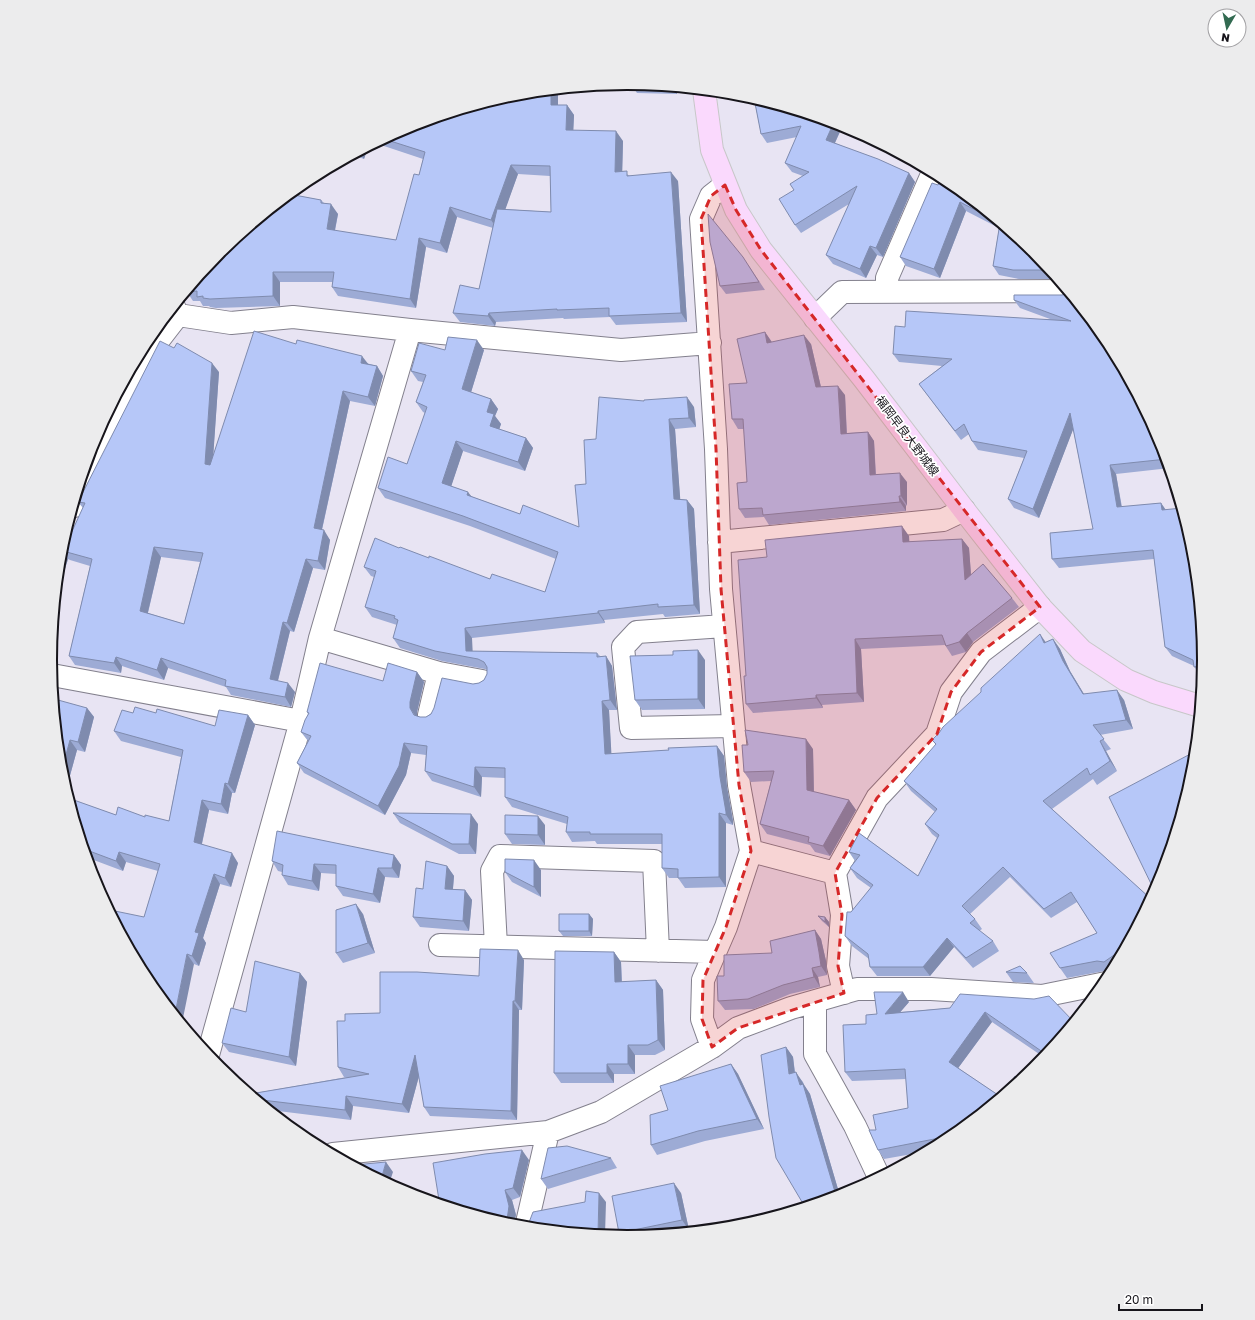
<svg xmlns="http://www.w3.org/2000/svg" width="1255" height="1320" font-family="'Golos Text','Noto Sans JP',sans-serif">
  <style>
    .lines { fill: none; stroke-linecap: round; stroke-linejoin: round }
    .minor-casing { stroke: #83808d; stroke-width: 24 }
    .primary-casing { stroke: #c7c7c8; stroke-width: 24 }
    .minor { stroke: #fff; stroke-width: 22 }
    .primary { stroke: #fad9fd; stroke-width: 22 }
    .wall { fill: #9dabd5; fill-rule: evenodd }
    .shaded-wall { fill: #7f8bae }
    .building { fill: #b6c7f8; stroke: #7f8bae; fill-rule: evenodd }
    .marked { fill: #d62828; fill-opacity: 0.2; stroke: #d62828; stroke-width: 3; stroke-dasharray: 8 5; stroke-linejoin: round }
    .labels { text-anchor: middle; stroke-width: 3.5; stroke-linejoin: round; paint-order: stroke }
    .street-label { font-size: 12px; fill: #17151b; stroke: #fff }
    .rim { fill: none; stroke: #17151b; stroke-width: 2 }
  </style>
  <rect width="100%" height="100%" fill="#e8e4f3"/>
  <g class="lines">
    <!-- minor casing -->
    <g class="minor-casing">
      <path id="minor" d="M887,292V278L933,172
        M174,307L178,315L231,323L293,317L410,330L621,350L710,343
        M815,318L842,292L1068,291
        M74,506L154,346L178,315
        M719,542L943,520L964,510
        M724,626L637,632L623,647L631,728L733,726
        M320,638L439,673
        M52,675L301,721
        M429,715L439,673L482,681
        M751,851L835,873
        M440,945L715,952
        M496,946L492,871L500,856L654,861L658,951
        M844,993L838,966L842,915L835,873L877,798L937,734L951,692L981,652L1040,607
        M815,1002V1054L855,1126L879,1177
        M712,1047L702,1019L703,980L726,927L751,851L739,785L721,589L716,449L701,219L711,196L725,185
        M208,1055L301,721L320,638L410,330
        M333,1154L548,1132L601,1112L712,1047L738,1028L791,1008L857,989H931L1042,996L1106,983
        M526,1227L548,1132"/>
    </g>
    <!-- primary casing -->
    <g class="primary-casing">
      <path id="primary" d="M704,90L712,150L736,210L761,250L864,379L964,510L1040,607L1082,651L1126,680L1154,692L1200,706"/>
    </g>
    <!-- minor -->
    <use href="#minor" class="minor"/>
    <!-- primary -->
    <use href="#primary" class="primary"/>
  </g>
  <!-- wall -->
  <path class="wall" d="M630,83L677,87V94L637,93Z
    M558,89V105H567L574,115L573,130L623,141L622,171L630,176L678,181L687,322L616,325L610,317L564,319L563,318L496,322L495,326L460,322L453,313L479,289L493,228L457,217L447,253L426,247L416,308L338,296L332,287L333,282H280V306L216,308L210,307L209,306H203L200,301H193L187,292L219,251L292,192L293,195L321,200L324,203L338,214L335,231L396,240L419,175L423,159L375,143L407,126ZM518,174L550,176L551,212L505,209Z
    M754,98L843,125L835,143L909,173L915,182L883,257L877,255L866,278L833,264L826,255L849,204L801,233L795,225L794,190L803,176L792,172L785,163L797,137L767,143L761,134Z
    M368,147L364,159L353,155Z
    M942,177L1036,252L1058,279H1019L999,275L993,266L999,228L966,211L940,278L906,266L900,257L938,185Z
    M749,266L765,290L726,294L720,286Z
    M1068,293L1161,439L1170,468L1116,474L1122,507L1161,503L1166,510L1205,660L1204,675L1200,676L1194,666L1172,656L1165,647L1154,559L1059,568L1052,559L1093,529L1073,429L1039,518L1014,508L1008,499L1024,458L978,450L972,441L969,434L961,440L919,384L942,366L899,362L893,354L905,327L1050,319L1020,308L1014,300L1062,295Z
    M765,332L772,342L811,344L821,387L845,395L847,433L868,432L874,441L876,474L907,482V505L906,506V511L769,525L764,517L745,518L739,509L747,482L744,429H738L732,419L747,383Z
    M296,344L377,366L383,376L375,406L350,401L322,530L330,540L325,570L313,568L294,632L290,631L278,681L295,692L291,707L231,695L226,687L168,668L164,680L122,666L121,673L75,665L69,656L90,566L70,560L68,559L56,598L61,549L63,551L83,508L78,502L219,372L213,456ZM161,557L200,562L184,624L148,613Z
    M445,350H484L471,392L491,399L498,409L495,416L501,424L499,429L526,438L533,448L525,471L463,451L451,486L473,497L520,514L579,527L586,484L596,439L694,407L696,427L675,429L680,499L687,500L694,509L700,614L665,617L663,614L604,620L605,623L472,638V651L597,653L600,656H606L612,666L617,710H609L611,754L669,750L717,746L724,756L727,787L733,821V825L726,823V887L685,888L678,878H669L662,868V844H597L595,841L572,842L566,832L567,824L512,807L505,797V778L482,777L481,797L432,781L425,771L426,755L411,753L406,775L385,815L304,773L297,763L308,741L301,732L308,714L307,712L383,681L417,672L424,682L417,712V716L420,717H426L473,684L479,683L484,680L487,674V670L485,669L442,661L400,648L393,638L397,625L372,617L365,607L374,577L371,576L364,567L399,548L490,579L545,592L556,559L470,526L385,498L378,488L407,464L425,413L423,412L416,402L423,382L418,381L411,371Z
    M909,536V542L962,539L969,548L971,574L1012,598L1019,607L973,642L966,652L952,656L945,645L861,649L864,702L822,705L823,708L753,713L746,704V676L767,557Z
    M1053,639L1060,649L1070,671L1084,694L1124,700L1133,729L1100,735L1111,749L1106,751L1117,771L1097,785L1093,779L1052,809L1151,899L1114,969L1110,971H1104L1067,978L1060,968L1097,933L1077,902L1051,918L1010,877L970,914L975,919L982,929L979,931L993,941L999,951L973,968L954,947L930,976H877L870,967L869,959L852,946L845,936L851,912L871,888L857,878L850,868L855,861L849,852L859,833L918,876L937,838L932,834L925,824L935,812L911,791L904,781L936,745L932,740L1046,642Z
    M705,660V709L642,710L635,700Z
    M87,708L94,717L85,752L77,750L66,790L55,712Z
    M133,713H156L215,726L248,715L255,725L235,793H232L228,814L209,810L202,844L238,863L231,887L220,884L203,938L206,943L199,966L194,964L144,917L158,871L126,862L123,871L91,859L84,850L68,795L75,801L116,815L145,817L169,821L181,757L121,741L114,731Z
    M813,749L814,792L849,800L856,810L830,856L815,852L810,845L767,834L760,824L771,781L751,782L744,772Z
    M1194,773L1161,881L1109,797Z
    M393,813L478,824L476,854H459L400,823Z
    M545,825V845L512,844L505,834Z
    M394,855L401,865L399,878L385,877L380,903L343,896L336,886V874L321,873L319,891L288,885L282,875V872L278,871L272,861Z
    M447,866L454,876L453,889L465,890L472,900L469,931L420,927L413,917L423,889Z
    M541,870V897L512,882L505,872Z
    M363,914L375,953L343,963L336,953Z
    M589,914L593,919L592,936H563L559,931Z
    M818,916L825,917L829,922V927L822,921Z
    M815,930L821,939L826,961L827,975L818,977L820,987L790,994L754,1009L725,1010L718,1001L724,976L772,953Z
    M614,952L621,962L622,982L656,980L663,990L665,1050L655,1055H635V1074H614V1083H561L554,1073Z
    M524,960L522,1010H519L517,1120L430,1116L424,1107L419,1076L409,1113L353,1106L351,1120L270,1110L250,1094L347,1077H344L338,1067L345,1021L380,1013Z
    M1006,972L1027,973L1034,983L1013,982Z
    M300,973L307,982L296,1066L229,1052L222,1043L246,1012Z
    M909,1002L900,1012L950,1008L1074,1022L1045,1058L992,1022L958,1068L1001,1097L948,1140L929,1151L884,1159L878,1150L876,1130L908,1108L906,1079L852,1081L845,1072L866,1024L877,1014Z
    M786,1047L793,1057L795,1072L803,1082L804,1085L810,1094L840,1196L805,1207Z
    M731,1064L738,1074L764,1129L705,1141L657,1155L651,1145L668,1110Z
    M611,1158L617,1168L548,1189L541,1179Z
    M529,1160L520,1197L512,1200L516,1215L439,1200Z
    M681,1193L689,1230L676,1233L627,1238L622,1237L619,1233Z"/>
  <!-- shaded-wall -->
  <path class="shaded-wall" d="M672,87H677V94Z
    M558,89V114L551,105V90Z
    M567,105L574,115L573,139L566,130Z
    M834,122L843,125L832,149L826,140Z
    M616,131L623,141L622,181L615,172Z
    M368,147L364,159L359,152Z
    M511,165L518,174L498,230L491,220Z
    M671,172L678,181L687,322L681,313Z
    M909,173L915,182L883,257L876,248Z
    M960,202L966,211L940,278L934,269Z
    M331,204L338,214L333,239L327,229Z
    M450,207L457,217L447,253L440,243Z
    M419,238L426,247L416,308L410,299Z
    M870,246L877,255L866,278L860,269Z
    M273,272L280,282V306L273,296Z
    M489,313L496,322L495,326L488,316Z
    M765,332L771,341L774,352L767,343Z
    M804,335L811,344L823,396L816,387Z
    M477,340L484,350L469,399L462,389Z
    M362,356L369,365L361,363Z
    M212,363L219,372L212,474L205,464Z
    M377,366L383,376L375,406L368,397Z
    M838,386L845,395L847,443L841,434Z
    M343,391L350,401L320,538L314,528Z
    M687,397L694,407L696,427L689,418Z
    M491,399L498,409L495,416L501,424L497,436L490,426L487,412Z
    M1070,413L1076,422L1039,518L1033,509Z
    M669,419L675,429L681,509L674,499Z
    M868,432L874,441L876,484L870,475Z
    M526,438L533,448L525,471L518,462Z
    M456,441L463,451L449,493L442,483Z
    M1110,465L1116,474L1123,516L1117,507Z
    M900,473L907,482V505L901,496Z
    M468,492L475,501L467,495Z
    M899,496L906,506V511L900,502Z
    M687,500L694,509L700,614L694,605Z
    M1161,503L1167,512L1162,510Z
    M902,526L909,536L910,552L903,542Z
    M324,530L330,540L325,570L318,561Z
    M962,539L969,548L972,589L965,580Z
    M154,547L161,557L146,620L140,611Z
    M62,549L68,559L56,598L61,553Z
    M306,559L313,568L294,632L287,623Z
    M598,611L604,620L605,623L598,613Z
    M283,622L290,631L276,688L270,679Z
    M465,628L472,638L473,658L466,651Z
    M967,633L973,642L966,652L959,642Z
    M1040,634L1047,644L1044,643Z
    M855,639L861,649L864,702L857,693Z
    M1053,639L1060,649L1070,671L1090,704L1083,694L1063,661Z
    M698,650L705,660V709L698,699Z
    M606,656L612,666L617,710L610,700Z
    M116,657L122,666L121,673L114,663Z
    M161,658L168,668L164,680L157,670Z
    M417,672L424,682L417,712V718L421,724L410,708V702Z
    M288,683L295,692L291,707L285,697Z
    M1117,690L1124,700L1133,729L1126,720Z
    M816,695L822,705L823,708L816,698Z
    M602,701L609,710L612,764L605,754Z
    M87,708L94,717L85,752L78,742Z
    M248,715L255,725L235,793L228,784Z
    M806,739L813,749L814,800L807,790Z
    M70,740L77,750L66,790L61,773Z
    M1100,741L1106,751L1117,771L1110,761Z
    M404,743L411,753L406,775L385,815L378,806Z
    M717,746L724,756L727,787L733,821V825L726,815L720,777Z
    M475,767L482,777L481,797L474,787Z
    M225,783L232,793L228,814L221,804Z
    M202,800L209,810L200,852L194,842Z
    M849,800L856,810L830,856L823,846Z
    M719,813L726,823V887L719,877Z
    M471,814L478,824L476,854L469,844Z
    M538,816L545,825V845L538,835Z
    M119,852L126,862L123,871L116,861Z
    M232,853L238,863L231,887L225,878Z
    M394,855L401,865L399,878L392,868Z
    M534,860L541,870V897L534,887Z
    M314,864L321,873L319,891L312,881Z
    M447,866L454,876L452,899L445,889Z
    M378,868L385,877L380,903L373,894Z
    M214,874L220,884L203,938L206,943L199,966L192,956L195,932Z
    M465,890L472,900L469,931L463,921Z
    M356,904L363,914L375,953L368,943Z
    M589,914L593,919L592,936L589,931Z
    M825,917L829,922V927L825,922Z
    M815,930L821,939L826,961L827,975L821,966Z
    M947,938L954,947L930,976L923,967Z
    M518,950L524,960L522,1010L515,1001Z
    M614,952L621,962L622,992L615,982Z
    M187,954L194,964L182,1023L175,1014Z
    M812,968L818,977L820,987L814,977Z
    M300,973L307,982L296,1066L289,1057Z
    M656,980L663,990L665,1050L658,1040Z
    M903,992L909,1002L891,1023L885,1014Z
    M513,1001L519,1010L517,1120L511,1111Z
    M985,1012L992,1022L956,1071L949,1062Z
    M628,1045L635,1055V1074L628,1064Z
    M786,1047L793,1057L796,1084L789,1074Z
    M415,1055L422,1065L409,1113L402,1104Z
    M607,1064L614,1074V1083L607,1073Z
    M731,1064L738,1074L764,1129L757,1119Z
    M796,1072L810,1094L840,1196L838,1197L835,1192Z
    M346,1096L353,1106L351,1120L345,1110Z
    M262,1100L267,1108L263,1104Z
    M522,1150L529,1160L520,1197L513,1188Z
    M386,1162L393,1172L389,1184L381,1180Z
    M674,1183L681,1193L689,1230L682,1220Z
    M505,1190L512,1200L516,1215L514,1226L510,1225L507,1220Z
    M599,1193L606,1202L605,1235H598Z"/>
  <!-- building -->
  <path class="building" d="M551,90V105H567L566,130L616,131L615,172L627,171V176L671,172L681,313L609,316V308L557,310V309L489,313L488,316L453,313L460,285L479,289L497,209L551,212L550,166L511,165L491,220L450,207L440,243L419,238L410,299L332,287L334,272H273V296L210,299L203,298V296L197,297V291L187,292L219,251L289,194L321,200V203L331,204L327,229L396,240L414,174L419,175L425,152L384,139L407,126L515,94Z
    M754,98L834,122L826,140L878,159L909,173L876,248L870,246L860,269L826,255L857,186L795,225L779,199L794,190L790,184L809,172L785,163L801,126L761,134Z
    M942,177L949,180L1036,252L1051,270H1013L993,266L1000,223L960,202L934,269L900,257L932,183L938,185Z
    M708,214L743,257L759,282L720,286L710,242Z
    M1069,292L1108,339L1161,439L1167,459L1110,465L1117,507L1161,503L1162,510L1182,508L1194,548L1205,660V665L1194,667L1193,660L1165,647L1153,550L1052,559L1050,533L1093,529L1070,413L1033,509L1008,499L1027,451L972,441L964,424L955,431L919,384L952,359L893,354L895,326L905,327L906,311L1071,321L1014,300V295H1062L1068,293Z
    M254,331L296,344L297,340L362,356L361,363L377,366L368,397L343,391L314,528L324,530L318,561L306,559L287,623L283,622L270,679L288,683L285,697L225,686L226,680L161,658L157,670L116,657L114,663L69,656L92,559L63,551L85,503L78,502L160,341L174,348L177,343L212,363L205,464L210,465ZM154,547L203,553L184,624L140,611Z
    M765,332L767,343L804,335L816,387L838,386L841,434L868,432L870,475L900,473L901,496H899L900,502L763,515L762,508L739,509L737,483L747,482L743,419H732L729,384L747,383L737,339Z
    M448,337L477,340L462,389L491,399L487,412L494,414L490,426L526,438L518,462L456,441L442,483L468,492L467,495L520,514L523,505L579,527L575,485L586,484L584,440L596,439L599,397L644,401V400L687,397L689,418L669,419L674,499L687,500L694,605L658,607V604L598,611V613L465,628L466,651L597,653V657L606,656L610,700L602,701L605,754L669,750L668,748L717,746L720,777L726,812V815L719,813V877L678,878V869L662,868V834H590V832H566L568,817L505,797V768L475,767L474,787L425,771L427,746L404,743L399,766L378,806L297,763L311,736L301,732L305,720L309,713L307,712L320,663L383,681L388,663L417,672L410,702V708L414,715L420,717H426L431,714L434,708L442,678L473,684L479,683L484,680L487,674V667L484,662L478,659L435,651L393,638L398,620L394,618L395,616L365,607L376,571L364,567L375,538L399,548L400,547L429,558V556L490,579L492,574L545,592L558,552L463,516L378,488L388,457L407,464L427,407L416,402L426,375L411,371L419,343L445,350Z
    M902,526L903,542L962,539L965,580L983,564L1012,598L967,633L959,642L946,646L942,635L855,639L857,693L816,695V698L746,704L744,676H746L738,560L767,557L765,540Z
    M1040,634L1044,643L1053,639L1063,661L1083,694L1117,690L1126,720L1093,725L1104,739L1100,741L1110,761L1090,775L1087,768L1043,801L1151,899L1127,946L1104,962L1097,961L1060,968L1050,953L1097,933L1071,892L1044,909L1003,867L962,906L975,919L970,923L993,941L966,958L947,938L923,967H870L868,954L845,936L847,912H851L873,885L850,868L860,855L849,852L859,833L918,876L939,835L925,824L937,809L904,781L936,744L932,740L939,733L943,727L981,692V688Z
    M698,650V699L635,700L630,656L673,655V651Z
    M58,700L87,708L78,742L70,740L61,773L55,712Z
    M135,707L156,713L157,709L215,726L219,710L248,715L228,784L225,783L221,804L202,800L194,842L232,853L225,878L214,874L195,932L199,933L192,956L187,954L175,1014L147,981L110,910L144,917L160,864L119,852L116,861L84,849L85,842L82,841L68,795L72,796L71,799L116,815L118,807L145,817V815L169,821L183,750L114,731L122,710L133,713Z
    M745,730L806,739L807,790L849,800L823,846L808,842L809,837L760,824L774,771L744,772L742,745H748Z
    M1196,751L1194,773L1186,799L1180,802L1182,810L1161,881L1155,892L1109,797Z
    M393,813L471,814L469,844H452Z
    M505,815L538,816V835L505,834Z
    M277,831L394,855L392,868H378L373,894L336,886V865L314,864L312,881L282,875L283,865L272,861Z
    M505,859L534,860V887L505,872Z
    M426,861L447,866L445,889L465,890L463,921L413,917L416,888L423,889Z
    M356,904L368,943L336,953V910Z
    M559,914H589V931H559Z
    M818,916L825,917V922Z
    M815,930L819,952L821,966L812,968L814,977L783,985L748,999L718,1001L717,976H724V955L772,953L770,941Z
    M480,949L518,950L515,1001H513L511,1111L424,1107L415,1055L402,1104L346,1096L345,1110L262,1100L263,1104L250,1094L369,1074L338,1067L337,1021H345V1014L380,1013V972H417L479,976Z
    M555,951L614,952L615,982L656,980L658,1040L648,1045H628V1064H607V1073H554Z
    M255,961L300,973L289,1057L222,1043L231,1008L246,1012Z
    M1020,966L1027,973L1006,972Z
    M874,992H903L885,1014L950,1008L960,994L1034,999L1049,996L1074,1022L1047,1055L985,1012L949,1062L1001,1097L955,1135L878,1150L869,1130H876L873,1115L908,1108L905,1069L845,1072L843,1025L866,1024V1015L877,1014Z
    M786,1047L789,1074L796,1072L800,1085L803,1084L835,1192L823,1201L805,1207L776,1158L769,1117L761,1055Z
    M731,1064L757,1119L698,1131L651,1145L650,1115L668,1110L660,1086Z
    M1032,1072L1016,1085L1014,1077Z
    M567,1146L611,1158L541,1179L548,1148Z
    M522,1150L513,1188L505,1190L509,1206L507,1220L510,1225L406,1193L402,1191L439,1200L433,1163L485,1154Z
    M386,1162L381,1180L354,1165Z
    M674,1183L682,1220L619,1233L612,1196Z
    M586,1191L599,1193L598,1235L525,1227L528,1225L533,1212L585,1202Z"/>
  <!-- marked area -->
  <path class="marked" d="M725,185L736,210L761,250L1040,607L981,652L951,692L937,734L877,798L835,873L842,915L838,966L844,993L738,1028L712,1047L702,1019L703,980L726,927L751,851L739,785L721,589L716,449L701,219L711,196Z"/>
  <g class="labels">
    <!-- street labels -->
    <g class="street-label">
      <text transform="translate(907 436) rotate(53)" y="4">福岡早良大野城線</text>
    </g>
  </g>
  <!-- crop -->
  <path d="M0 0H1255V1320H0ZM57 660a570 570 0 1 1 1140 0a570 570 0 1 1-1140 0Z" fill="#ececed" fill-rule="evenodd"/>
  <path class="rim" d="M57 660a570 570 0 1 1 1140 0a570 570 0 1 1-1140 0Z"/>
  <!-- north arrow -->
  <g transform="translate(1227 28) rotate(189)"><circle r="19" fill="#ffffff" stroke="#a2a1a4"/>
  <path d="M0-3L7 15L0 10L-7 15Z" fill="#326a51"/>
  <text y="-6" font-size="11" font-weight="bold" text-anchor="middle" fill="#17151b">N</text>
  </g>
  <!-- scale -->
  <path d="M1119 1304v6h83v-6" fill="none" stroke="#17151b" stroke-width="2"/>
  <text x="1125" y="1304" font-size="12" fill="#17151b" stroke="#ffffff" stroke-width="3" paint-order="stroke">20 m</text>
</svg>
